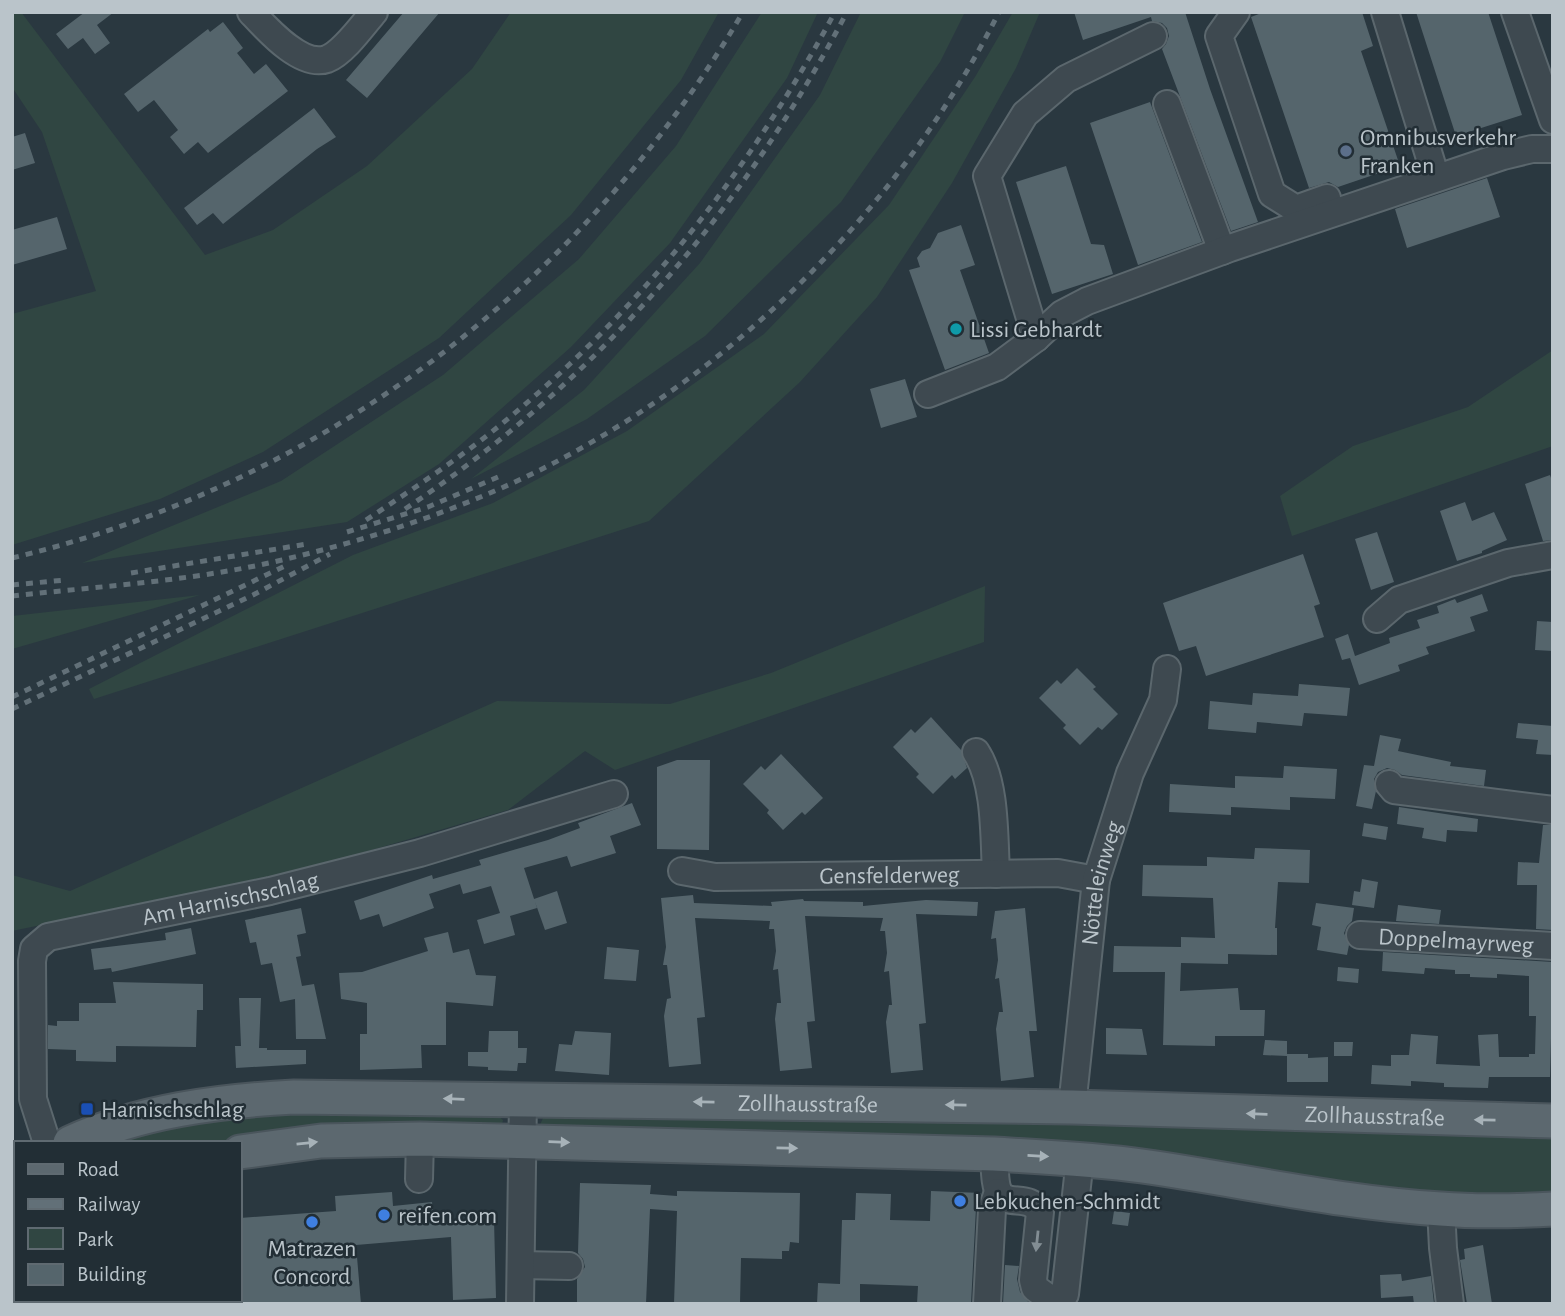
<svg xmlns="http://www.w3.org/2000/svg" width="1565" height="1316" font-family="'Alegreya Sans',sans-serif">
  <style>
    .green { fill: #304642 }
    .building { fill: #55656c }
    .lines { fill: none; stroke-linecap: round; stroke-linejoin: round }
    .minor-casing { stroke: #5b676d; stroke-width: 30 }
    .major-casing { stroke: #4a555c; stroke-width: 37 }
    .minor { stroke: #3e4950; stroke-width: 26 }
    .major { stroke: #5c686f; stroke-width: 33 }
    .rail { stroke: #627078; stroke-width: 5; stroke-dasharray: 7 7; stroke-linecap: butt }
    .oneway { fill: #a7b2b8 }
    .oneway2 { fill: #828d93 }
    .service-dot { fill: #5c6f8a; stroke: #222e35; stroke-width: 2.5 }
    .culture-dot { fill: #0f9aa8; stroke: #222e35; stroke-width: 2.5 }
    .transit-dot { fill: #1a4fb4; stroke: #222e35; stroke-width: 2.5 }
    .shop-dot { fill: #3f7fe0; stroke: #222e35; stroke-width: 2.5 }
    .labels { text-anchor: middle; stroke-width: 5; stroke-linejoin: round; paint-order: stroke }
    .poi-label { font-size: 24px; fill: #bac4ca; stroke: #222e35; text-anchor: start }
    .street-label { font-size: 24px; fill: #bac4ca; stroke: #222e35 }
  </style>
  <rect width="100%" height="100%" fill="#2a3840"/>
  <!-- green -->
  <path class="green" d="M12,12H21L205,255L273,230L367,166L472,69L511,12H719L681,80L571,215L439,338L263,452L160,499L12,545V314L96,291L42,132L12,87Z
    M762,12H818L787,78L670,243L571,347L439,464L347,522L82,563L281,481L443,375L579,259L676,146Z
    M861,12H965L940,62L841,202L705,336L587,419L471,479L584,390L700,263L820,95Z
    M1013,12H1040L1016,68L952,183L877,297L800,382L649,521L94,699L89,689L353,555L493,503L627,431L764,334L889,205L975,77Z
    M1553,350V446L1292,536L1280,496L1353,446L1468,407Z
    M985,586L984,642L615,770L585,751L508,810L297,872L12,931V875L70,891L497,701L670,704L771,673Z
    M200,595L12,649V616Z
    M257,1109L496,1114L503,1120L501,1128L240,1143H98Z
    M549,1113L1553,1131V1206L539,1127L543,1118Z"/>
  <!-- building -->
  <path class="building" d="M85,12H114L97,25L110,43L95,54L83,38L68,49L56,34Z
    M404,12H440L367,98L346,80Z
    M1074,12H1185L1210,89L1258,222L1231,231L1162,49L1166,44L1169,36L1167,28L1162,23L1152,21L1151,17L1083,40Z
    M1264,12H1362L1373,46L1361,51L1400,166L1338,187L1329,182L1309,188L1251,17Z
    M1416,12H1488L1522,115L1456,136Z
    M223,22L243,48L237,53L254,74L266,64L288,91L208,153L198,142L184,154L170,137L178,130L154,100L138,112L124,94L208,29L210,32Z
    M1150,102L1202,242L1138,265L1090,123Z
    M314,108L336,137L317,149L223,224L213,213L197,225L184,208Z
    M25,133L35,163L12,170V137Z
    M1066,166L1091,244L1104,245L1113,274L1052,294L1016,182Z
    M1487,178L1500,217L1407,248L1395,209Z
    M57,217L67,249L12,265V230Z
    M961,225L975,265L960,270L989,353L945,370L909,270L920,267L917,258L922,251L930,248L938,233Z
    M905,379L917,417L881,428L870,389Z
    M1550,475L1553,484V540L1543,541L1525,484Z
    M1465,502L1472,521L1494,512L1507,540L1482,551V553L1457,561L1440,511Z
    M1377,532L1394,582L1371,590L1355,539Z
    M1303,554L1320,604L1314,606L1324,637L1206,676L1196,646L1179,651L1163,603Z
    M1482,594L1488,611L1470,617L1475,631L1426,647L1429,654L1398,665L1400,671L1359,685L1350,658L1342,660L1335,639L1348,634L1355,656L1390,643L1389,638L1420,628L1417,620L1439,613L1437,606L1455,599L1457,603Z
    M1537,621L1553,622V651L1535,650Z
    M1077,668L1096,687L1093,689L1118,714L1102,730L1098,727L1080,745L1063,728L1066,725L1039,698L1057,680L1061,684Z
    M1299,684L1350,688L1347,716L1304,713L1302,726L1257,722L1256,733L1208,729L1210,701L1252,705L1253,693L1298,696Z
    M931,717L961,750L967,768L955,779L952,775L933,794L916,777L919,774L893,747L911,729L915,733Z
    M1518,723L1553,726V755L1536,754L1538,740L1516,738Z
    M1380,735L1401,739L1398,751L1451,762L1450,766L1486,770L1484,786L1402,775L1395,770L1387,768L1378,772L1374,779L1376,791L1372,809L1356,806L1364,765L1374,766Z
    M781,754L823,798L805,815L802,812L783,830L767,813L769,810L743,784L761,766L765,770Z
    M677,760H710L709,850L657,849V767Z
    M1284,766L1337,769L1335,799L1290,797V810L1231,807V815L1169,812L1170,784L1235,788V776L1283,778Z
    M632,803L641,825L610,836L616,853L571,867L567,856L524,868L537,908L510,916L515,935L484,944L477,920L500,913L491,886L463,894L460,884L429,894L434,908L383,927L379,914L360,920L354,901L432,875L433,879L481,865L479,860L548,840L580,828L578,823Z
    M1399,807L1478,819L1477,832L1447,830L1446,842L1422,838L1424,828L1397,824Z
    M1364,823L1388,827L1386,840L1362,836Z
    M1543,825H1553V930L1536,929L1537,885H1517L1518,862L1539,863Z
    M1255,848L1310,850L1309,883L1278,882L1275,928H1277V955L1228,954V964L1181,963L1180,991L1238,988L1240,1010H1265L1264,1036H1215V1046L1163,1045L1165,972H1113L1114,946L1181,947V937L1215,938L1213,898L1142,896L1143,865L1207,866V857L1254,859Z
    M1362,879L1378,882L1374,908L1352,905L1354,891L1360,892Z
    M557,891L567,923L545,930L534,899Z
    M693,895L694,903L772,906L771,902L803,899L804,901L863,902V906L926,900L978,902L977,916L916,914L926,1023L919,1024L923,1070L891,1073L886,1022L889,1005H892L889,971L884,972L887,953L885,931H880L883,918L805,916L815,1021L807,1022L812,1068L780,1071L775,1019L777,1003H781L778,969L773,970L776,951L774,929H769L770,921L695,918L705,1017L697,1018L701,1064L669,1067L664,1016L667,999L671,998L667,965H663L666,947L661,898Z
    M1316,903L1354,908L1352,921L1347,926L1344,933L1349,945L1347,955L1317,950L1321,927L1312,925Z
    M1398,905L1441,910L1439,924L1396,921Z
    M301,908L306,933L297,935L301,956L296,957L302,986L314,984L326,1039H296L295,999L280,1002L272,963L261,965L256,942L250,943L245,920Z
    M1025,908L1037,1031H1029L1034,1077L1001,1081L996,1029L999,1012H1003L999,978L995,979L998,960L996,938L991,939L995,911Z
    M191,928L196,954L112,972L111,968L94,970L91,949L166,940L165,933Z
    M448,932L453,953L469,949L476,975L496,976L493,1006L446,1002V1045H421L422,1068L360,1070V1034H367V1003L341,999L339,973L362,972L428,951L424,938Z
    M607,947L639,950L636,981L604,979Z
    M1383,952L1553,962L1550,1077H1489L1488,1088L1444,1087V1083L1411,1081V1086L1371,1084L1372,1065L1391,1066V1055H1409L1411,1034L1438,1036L1436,1064L1480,1066L1478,1035L1498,1034L1499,1057H1529V1054H1535L1536,1016H1529V976L1497,974V978L1470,977V974H1455V970L1425,968L1424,974L1382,971Z
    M1338,967L1359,969L1358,983L1337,981Z
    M113,982L203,984V1010H197L196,1047L116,1046V1062L76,1061V1050L48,1049V1025L57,1026V1021H79V1003H116Z
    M239,998H261L259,1048H267V1050H306V1064L236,1068L235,1046H241Z
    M1106,1028L1142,1029L1147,1055L1106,1054Z
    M489,1031H518V1048H527L526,1063H518L517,1071L488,1070V1067L468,1066V1052H488Z
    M575,1031L611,1033L609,1075L555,1071L559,1044L572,1045Z
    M1265,1040L1287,1041V1054H1308V1058L1328,1057V1082H1287V1056L1263,1055Z
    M1334,1042H1353L1352,1056H1334Z
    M580,1183L651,1185L650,1194L677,1196V1191L800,1193L799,1243L790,1242L789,1251H782V1259L741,1258L740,1304H674L677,1211L650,1209L646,1304H577V1279L585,1267L583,1259L578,1253Z
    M931,1191L981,1193L976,1208L971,1304H917L918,1286L860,1284V1304H817L818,1283L840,1284L842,1220H855L856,1193L891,1194L890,1220L930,1221Z
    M392,1192L393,1206L432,1202L434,1222L494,1220L496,1298L453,1300L451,1237L356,1245L361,1304H240V1218L336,1211L335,1196Z
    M1114,1211L1130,1213L1128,1226L1112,1224Z
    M1483,1245L1492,1304H1467L1460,1260L1465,1259L1464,1249Z
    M1005,1265L1019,1266L1017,1279L1020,1292L1030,1304H1003Z
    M1401,1274L1402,1281L1431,1276L1434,1304H1414L1413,1296L1381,1298L1380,1275Z"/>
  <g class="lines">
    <!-- minor casing -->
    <g class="minor-casing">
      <g id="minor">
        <path d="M251,12C267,29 301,68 327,59C343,53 363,25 374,12"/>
        <path d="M1236,12L1219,36L1272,194L1296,209L1327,198"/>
        <path d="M1385,12L1436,178"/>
        <path d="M1515,12L1553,120"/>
        <path d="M1167,104L1222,251"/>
        <path d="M1036,338L987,176L1025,114L1066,79L1153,36"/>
        <path d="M928,394L997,367L1036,338L1062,314L1087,301L1230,248L1503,156L1532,149H1553"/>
        <path d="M1377,619L1399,600L1508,563L1553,555"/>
        <path d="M976,752C996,782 994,837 996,874"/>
        <path d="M1389,784L1394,790L1553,810"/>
        <path id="s1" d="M682,871L715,877L1058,873L1096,880"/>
        <path id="s2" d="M1360,935L1553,946"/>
        <path id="s3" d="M1072,1107L1096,880L1130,773L1163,700L1167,669"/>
        <path id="s4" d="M47,1143L33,1099L32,961L34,949L48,937L270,891L420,853L614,794"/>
        <path d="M994,1154C995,1165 994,1186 1000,1194C1009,1206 1030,1194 1040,1212L1033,1280L1035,1288L1050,1299L1065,1294L1080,1159"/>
        <path d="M419,1179L420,1139"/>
        <path d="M1441,1209L1443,1248L1450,1304"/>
        <path d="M521,1265L569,1266"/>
        <path d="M48,1300V1304"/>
        <path d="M520,1304L523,1099"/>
        <path d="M987,1304L992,1209L998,1192"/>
      </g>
    </g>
    <!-- major casing -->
    <g class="major-casing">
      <g id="major">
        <path id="s5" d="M70,1143C139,1111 219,1101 294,1097L1072,1107L1553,1121"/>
        <path d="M240,1152L321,1141L420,1139L994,1154C1043,1157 1093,1159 1142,1166C1241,1180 1341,1203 1441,1209C1478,1212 1516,1211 1553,1209"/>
        <path d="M12,1172L16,1170"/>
        <path d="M12,1234L16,1233"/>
      </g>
    </g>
    <!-- minor -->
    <use href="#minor" class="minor"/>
    <!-- major -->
    <use href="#major" class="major"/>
    <!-- rail -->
    <path class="rail" d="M405,509C595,383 741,214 847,12
      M366,520C413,489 460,458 504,422C644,307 749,171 835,12
      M347,532L428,507L498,477
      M12,558C322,484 582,286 743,12
      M131,573L307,544
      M12,585L65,580
      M12,596C102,586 194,581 282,560C372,539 462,509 544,468C737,370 902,206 999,12
      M12,697L287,565
      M12,709L253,595L330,554"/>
  </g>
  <!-- one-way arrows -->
  <defs><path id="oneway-solid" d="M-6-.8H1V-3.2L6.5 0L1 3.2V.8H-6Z" transform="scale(1.75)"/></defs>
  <g class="oneway">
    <use href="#oneway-solid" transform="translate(454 1099) rotate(-178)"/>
    <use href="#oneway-solid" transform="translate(704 1102) rotate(-179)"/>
    <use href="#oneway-solid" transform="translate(956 1105) rotate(-179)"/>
    <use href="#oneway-solid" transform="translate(1257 1114) rotate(-178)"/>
    <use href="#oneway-solid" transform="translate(1485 1120) rotate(-179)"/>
    <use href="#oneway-solid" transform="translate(559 1142) rotate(2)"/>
    <use href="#oneway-solid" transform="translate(307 1143) rotate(-6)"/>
    <use href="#oneway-solid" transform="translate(787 1148) rotate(1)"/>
    <use href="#oneway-solid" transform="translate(1038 1156) rotate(3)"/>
  </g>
  <use class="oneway2" href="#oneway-solid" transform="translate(1037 1241) rotate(96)"/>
  <!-- markers -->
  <circle class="service-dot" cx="1346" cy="151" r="7"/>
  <circle class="culture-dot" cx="956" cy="329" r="7"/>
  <rect class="transit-dot" x="80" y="1102" width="14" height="14" rx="3.5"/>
  <g class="shop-dot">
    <circle cx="960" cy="1201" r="7"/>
    <circle cx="384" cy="1215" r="7"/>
    <circle cx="312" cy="1222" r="7"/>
  </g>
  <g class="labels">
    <!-- poi labels -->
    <g class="poi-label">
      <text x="1360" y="145">Omnibusverkehr<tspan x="1360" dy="28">Franken</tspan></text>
      <text x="970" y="337">Lissi Gebhardt</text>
      <text x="101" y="1117">Harnischschlag</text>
      <text x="974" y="1209">Lebkuchen-Schmidt</text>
      <text x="398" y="1223">reifen.com</text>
      <text x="312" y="1256" text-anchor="middle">Matrazen<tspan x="312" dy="28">Concord</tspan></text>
    </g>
    <!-- street labels -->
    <g class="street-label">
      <text dy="8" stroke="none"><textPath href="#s1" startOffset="208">Gensfelderweg</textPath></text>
      <text dy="8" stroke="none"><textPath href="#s3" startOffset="226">Nötteleinweg</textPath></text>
      <text dy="8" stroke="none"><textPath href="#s4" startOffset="401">Am Harnischschlag</textPath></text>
      <text dy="8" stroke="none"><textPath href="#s2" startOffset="96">Doppelmayrweg</textPath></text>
      <text dy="8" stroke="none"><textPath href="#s5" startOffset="744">Zollhausstraße</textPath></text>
      <text dy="8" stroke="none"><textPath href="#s5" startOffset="1311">Zollhausstraße</textPath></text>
    </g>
  </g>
  <!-- border -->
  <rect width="1565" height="1316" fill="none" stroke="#bac4ca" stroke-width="28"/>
  <!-- legend -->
  <rect x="14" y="1141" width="228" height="161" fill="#222e35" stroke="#5f6a71" stroke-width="2"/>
  <rect x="28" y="1164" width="35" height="10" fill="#5c686f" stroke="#5f6a71" stroke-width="2"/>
  <text x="77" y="1176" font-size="21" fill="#bac4ca">Road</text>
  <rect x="28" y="1199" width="35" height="10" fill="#627078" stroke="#5f6a71" stroke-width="2"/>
  <text x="77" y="1211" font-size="21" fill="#bac4ca">Railway</text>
  <rect x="28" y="1228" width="35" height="21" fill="#304642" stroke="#5f6a71" stroke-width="2"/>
  <text x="77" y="1246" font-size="21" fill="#bac4ca">Park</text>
  <rect x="28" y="1264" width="35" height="21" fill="#55656c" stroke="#5f6a71" stroke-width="2"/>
  <text x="77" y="1281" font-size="21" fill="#bac4ca">Building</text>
</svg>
